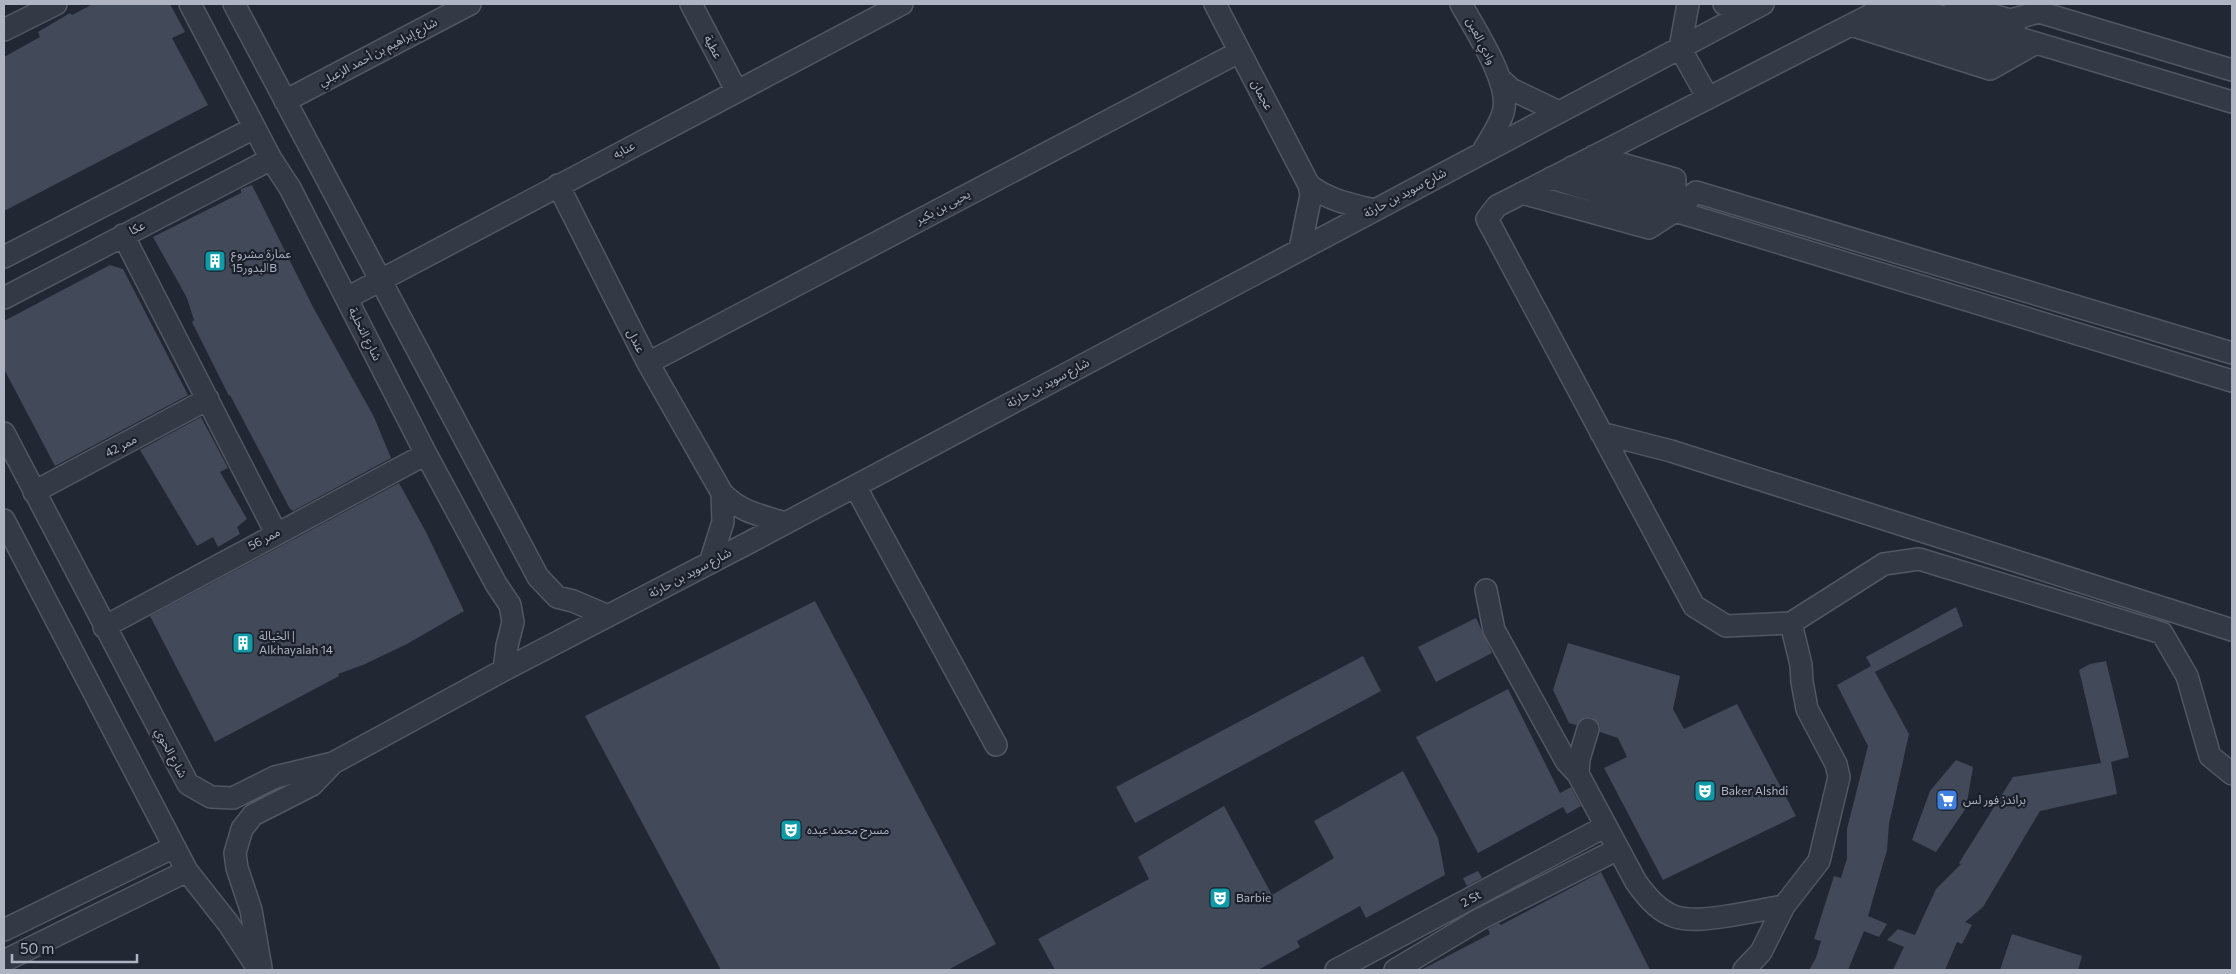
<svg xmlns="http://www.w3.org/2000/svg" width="2236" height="974" font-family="Commissioner,'Noto Sans Arabic',sans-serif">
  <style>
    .building { fill: #424a59 }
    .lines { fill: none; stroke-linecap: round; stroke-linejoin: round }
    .minor-casing { stroke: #525763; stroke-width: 24 }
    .minor { stroke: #343a45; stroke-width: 21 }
    .labels { text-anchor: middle; stroke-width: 4.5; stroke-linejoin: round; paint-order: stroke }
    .street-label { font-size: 12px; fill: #aeb4c2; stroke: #1a1f2a }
    .poi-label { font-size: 12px; fill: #aeb4c2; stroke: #1a1f2a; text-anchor: start }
  </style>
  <rect width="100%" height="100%" fill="#212834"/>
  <!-- building -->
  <path class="building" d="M93,4H170L185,32L172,38L208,105L4,211V57L40,37L38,32L70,13L72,15Z
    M252,185L313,307L374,417L391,458L293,511L290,509L230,395L229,396L192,322L194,320L187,298L153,237L241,193V189Z
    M110,265L123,269L188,395L55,466L4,369V321Z
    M201,417L228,468L220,472L247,519L237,527L240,534L218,547L213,537L197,546L140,450Z
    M399,483L426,532L464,611L407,644L363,665L338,674L339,676L215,742L150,616Z
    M815,601L996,944L948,970H721L585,716Z
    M1956,607L1963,626L1875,672L1909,734L1889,824L1887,850L1868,916L1887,924L1879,937L1864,931L1848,970H1809L1816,958L1821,941L1814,939L1834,876L1841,878L1847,858V829L1868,746L1837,685L1871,666L1866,657Z
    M1476,618L1492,653L1436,682L1418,647Z
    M1568,643L1680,676L1673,709L1684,729L1737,704L1796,816L1663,880L1604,768L1627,757L1618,738L1600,732V726L1592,717H1585L1576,725L1569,723L1553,690Z
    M1363,656L1381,691L1135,823L1116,787Z
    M2106,661L2129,757L2111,762L2117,794L2040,811L1983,907L1965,922L1972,925L1962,944L1957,942L1945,970H1893L1904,947L1887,940L1898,929L1915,935L1936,889L1961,864L1959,863L2013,777L2101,763L2079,670L2090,664Z
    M1508,689L1560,793L1571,787L1581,806L1567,814L1563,807L1478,853L1416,737Z
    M1956,760L1973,767L1966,808L1936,852L1912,840L1930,791Z
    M1403,771L1438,838L1445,875L1366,918L1360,906L1297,941L1300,947L1258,970H1055L1038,939L1149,879L1138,857L1224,806L1272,895L1334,858L1314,821Z
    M1478,871L1482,878L1467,886L1463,878Z
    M1601,872L1650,970H1421L1490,934L1488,929L1499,923L1501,925Z
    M2012,934L2082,956L2078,970H2000Z"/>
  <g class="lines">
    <!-- minor casing -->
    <g class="minor-casing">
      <path id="minor" d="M190,4L271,159L290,188L426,454L496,584L510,605L513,622L507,646L504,670
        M234,4L538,577L557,597L573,601L608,616
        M691,4L736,90
        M1215,4L1309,185
        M1461,4C1475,30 1512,84 1503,113C1499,126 1490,139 1483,151
        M1688,4L1680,48L1708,98
        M1724,4L1745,13
        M1892,4L1497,206L1487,219L1694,606L1726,626L1791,623L1884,564L1919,559L2162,633L2187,676L2210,756L2232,774
        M1897,4L2036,43L2232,102
        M1955,4L2010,20L2015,25
        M1870,15L1994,52L2019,46
        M2010,20L2039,12L2232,70
        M1851,25L1990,69L2036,43
        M4,30L56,4
        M1500,79L1511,89L1559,112
        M285,101L470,4
        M1594,156L1675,179V211
        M1572,167L1662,195L1675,211
        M1551,178L1659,211H1675L2232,381
        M558,185L648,363L722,493
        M1522,193L1649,228L1675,211L1696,192L2232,353
        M123,235L276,533
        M1300,249L1311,195L1309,185C1328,200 1350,204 1373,210
        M4,257L254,128
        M4,298L271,159
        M347,298L902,4
        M648,363L1239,52
        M4,433L188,784L211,797L233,798L275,777L333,763L504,670L750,542L1763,4
        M1601,433L1671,451L2232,630
        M855,486L996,745
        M34,492L208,399
        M4,520L187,871L228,923L259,970
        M710,563L723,522L722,493C740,512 760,515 785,523
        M1486,590L1494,630L1566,761L1578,774
        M104,627L426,454
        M1588,729L1579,759L1578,774L1636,882C1664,922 1682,923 1728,916C1747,913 1766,909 1784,906
        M4,930L174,847
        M4,961L187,871
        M261,968L251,910L237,868L235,853L242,829L253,815L312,785L333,763
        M1336,970L1606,826
        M1395,970L1480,919L1618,849
        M1744,970L1761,952L1784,906L1819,861L1839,777L1836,764L1807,709L1802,682L1801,665L1791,623"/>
    </g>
    <!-- minor -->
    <use href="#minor" class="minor"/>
  </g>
  <!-- icons -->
  <defs>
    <g id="building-square" transform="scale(1.125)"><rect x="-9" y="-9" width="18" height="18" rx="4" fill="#0f9aa8" stroke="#1a1f2a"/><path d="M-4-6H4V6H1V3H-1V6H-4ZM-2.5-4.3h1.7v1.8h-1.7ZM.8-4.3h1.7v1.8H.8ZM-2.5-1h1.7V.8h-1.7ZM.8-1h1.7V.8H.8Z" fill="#fff"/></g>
    <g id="theatre-square" transform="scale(1.125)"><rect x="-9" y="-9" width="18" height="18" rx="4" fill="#0f9aa8" stroke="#1a1f2a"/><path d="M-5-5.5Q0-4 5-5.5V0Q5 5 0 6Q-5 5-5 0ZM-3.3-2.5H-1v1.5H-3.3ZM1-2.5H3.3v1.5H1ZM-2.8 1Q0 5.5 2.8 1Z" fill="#fff"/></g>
    <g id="supermarket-square" transform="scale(1.125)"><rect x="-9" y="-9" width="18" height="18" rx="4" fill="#3f7fe0" stroke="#1a1f2a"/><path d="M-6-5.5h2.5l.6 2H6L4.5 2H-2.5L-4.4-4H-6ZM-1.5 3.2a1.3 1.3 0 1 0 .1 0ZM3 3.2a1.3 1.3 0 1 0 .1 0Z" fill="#fff"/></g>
  </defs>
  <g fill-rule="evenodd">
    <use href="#building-square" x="215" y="261"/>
    <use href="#building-square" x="243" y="643"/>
    <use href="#theatre-square" x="1705" y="791"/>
    <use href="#supermarket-square" x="1947" y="800"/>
    <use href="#theatre-square" x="791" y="830"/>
    <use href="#theatre-square" x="1220" y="898"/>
  </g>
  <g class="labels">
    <!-- street labels -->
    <g class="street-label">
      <text transform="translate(1481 41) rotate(63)" y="4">وادي العين</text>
      <text transform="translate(713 47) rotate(62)" y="4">عطية</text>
      <text transform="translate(378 52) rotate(-28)" y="4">شارع إبراهيم بن أحمد الزعبلي</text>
      <text transform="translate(1262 95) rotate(62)" y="4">عجمان</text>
      <text transform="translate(624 150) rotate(-28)" y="4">عنابه</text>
      <text transform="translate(1405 193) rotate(-28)" y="4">شارع سويد بن حارثة</text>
      <text transform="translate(943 207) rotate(-28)" y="4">يحيى بن بكير</text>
      <text transform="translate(137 228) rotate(-27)" y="4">عكا</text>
      <text transform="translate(365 334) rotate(63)" y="4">شارع التحلية</text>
      <text transform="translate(636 341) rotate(63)" y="4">عندل</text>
      <text transform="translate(1048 383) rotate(-28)" y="4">شارع سويد بن حارثة</text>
      <text transform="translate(121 446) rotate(-28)" y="4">ممر 42</text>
      <text transform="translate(264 539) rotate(-28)" y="4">ممر 56</text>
      <text transform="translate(690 573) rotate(-28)" y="4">شارع سويد بن حارثة</text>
      <text transform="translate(171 753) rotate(62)" y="4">شارع الحوي</text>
      <text transform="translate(1471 899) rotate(-29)" y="4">2 St</text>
    </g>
    <!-- poi labels -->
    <g class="poi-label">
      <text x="231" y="258">عمارة مشروع<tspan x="231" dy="14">البدور15B</tspan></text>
      <text x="259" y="640">الخيالة |<tspan x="259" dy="14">Alkhayalah 14</tspan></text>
      <text x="1721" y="795">Baker Alshdi</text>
      <text x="1963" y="804">براندز فور لس</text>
      <text x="807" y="834">مسرح محمد عبده</text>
      <text x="1236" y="902">Barbie</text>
    </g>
  </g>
  <!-- border -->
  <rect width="2236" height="974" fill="none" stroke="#aeb4c2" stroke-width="10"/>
  <!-- scale -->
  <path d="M12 954v8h125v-8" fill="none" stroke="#aeb4c2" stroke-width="2.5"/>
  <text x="20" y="954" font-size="15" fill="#aeb4c2" stroke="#1a1f2a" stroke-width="4" paint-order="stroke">50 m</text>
</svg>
